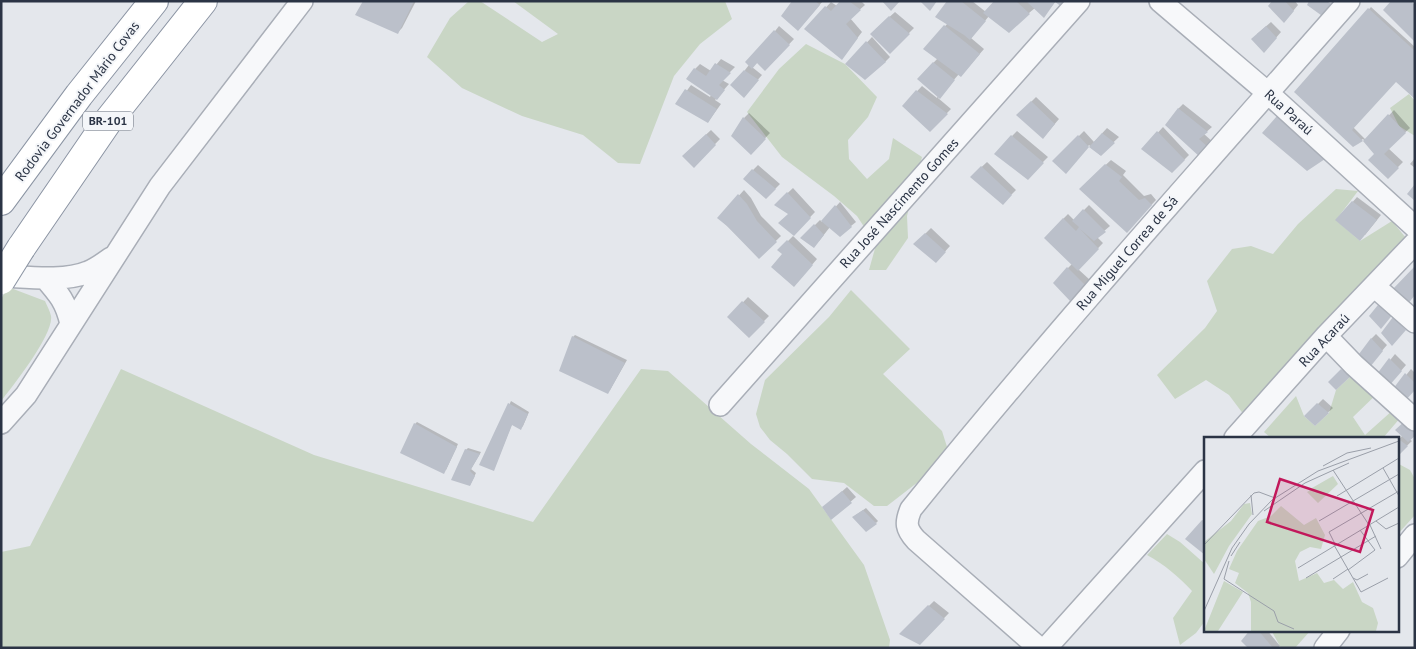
<svg xmlns="http://www.w3.org/2000/svg" width="1416" height="649" font-family="'PT Sans',sans-serif">
  <style>
    .green { fill: #c9d6c5 }
    .shadow { fill: #0003 }
    .building { fill: #bbc0ca }
    .lines { fill: none; stroke-linecap: round; stroke-linejoin: round }
    .street-casing { stroke: #a9aeb7; stroke-width: 24 }
    .highway-casing { stroke: #8b94a3; stroke-width: 30 }
    .street { stroke: #f7f8fa; stroke-width: 21 }
    .highway { stroke: #fff; stroke-width: 28 }
    .highway-bridge-casing { stroke: #8b94a3; stroke-width: 30; stroke-linecap: butt }
    .highway-bridge { stroke: #fff; stroke-width: 28 }
    .labels { text-anchor: middle; stroke-width: 4; stroke-linejoin: round; paint-order: stroke }
    .shield { fill: #f4f6f9; stroke: #676e7b; stroke-width: 1 }
    .shield-label { font-size: 12px; font-weight: bold; fill: #2b3445 }
    .street-label { font-size: 14px; fill: #2b3445; stroke: #f4f6f9 }
    .inset-road { fill: none; stroke: #9a9fa9; stroke-width: 1 }
    .view { fill: #c2185b; fill-opacity: 0.15; stroke: #c2185b; stroke-width: 2.5 }
    .inset-edge { fill: none; stroke: #2b3445; stroke-width: 2.5 }
  </style>
  <rect width="100%" height="100%" fill="#e4e7ec"/>
  <!-- green -->
  <path class="green" d="M469,1H480L542,42L558,34L513,1H725L732,19L700,44L674,76L640,164L618,163L583,135L522,116L462,88L427,57L450,18Z
    M806,44L845,64L877,97L868,117L848,140L849,159L867,179L889,159L893,138L922,157L907,216L908,238L886,270H869L876,245L857,216L834,196L782,157L747,112L779,69Z
    M1409,94L1415,101V136L1399,126L1390,108Z
    M1336,189L1358,191L1336,220L1360,241L1392,221L1406,238L1244,415L1229,395L1206,380L1175,399L1157,375L1205,328L1217,311L1207,281L1232,249L1251,246L1273,254L1298,224Z
    M8,287L45,301C47,306 50,311 51,316C54,334 13,386 1,401V299Z
    M851,290L910,349L883,374L942,431L948,450L918,482L887,506H874L844,483L812,479L787,454L770,440L760,427L756,414L765,380L829,317Z
    M121,369L314,455L533,522L641,369L668,371L751,444L809,489L864,565L890,640L889,648H1V552L30,546Z
    M1351,376L1382,389L1353,417L1365,435L1393,410L1401,417L1383,438H1271L1264,432L1296,396L1304,416L1315,426L1329,413L1336,390Z
    M1397,463L1410,470L1415,479V515L1397,535Z
    M1167,534L1180,542L1205,564V621L1196,633L1180,645L1173,618L1192,591C1178,576 1165,565 1147,555Z
    M1271,630H1311L1295,648H1281Z"/>
  <!-- shadow -->
  <path class="shadow" d="M364,1H416L402,28L397,33Z
    M795,1H823L803,24Z
    M842,1H861L865,5L850,18L862,32L842,58L806,29L831,2L837,6Z
    M949,1H972L986,12L996,1H1056L1044,16L1035,8L1029,13L989,16L971,38L984,49L966,70L959,74L938,98L951,109L930,130L904,105L922,86L937,98L938,96L919,78L938,58L925,48L948,23Z
    M1274,1H1295L1298,5L1289,16Z
    M1371,7L1415,47V98L1396,80L1353,127L1366,140L1394,110L1410,128L1388,148L1403,162L1388,177L1376,154L1363,139L1353,145L1295,92Z
    M895,12L914,28L890,52L876,29Z
    M1271,22L1281,32L1269,46L1257,34Z
    M779,26L794,39L765,70L758,62L752,67L762,75L748,91L745,70Z
    M872,37L890,57L885,62L847,64Z
    M721,59L735,67L722,80L729,84L715,100L721,104L708,122L677,104L691,85L710,97L711,95L695,69L700,64L711,71Z
    M1036,97L1059,119L1048,132L1018,115Z
    M1183,104L1212,127L1204,134L1214,143L1201,156L1178,109Z
    M749,113L770,133L751,153L744,118Z
    M1163,127L1189,155L1172,172L1143,149Z
    M1107,128L1119,137L1100,155L1089,145L1071,167L1054,161L1084,131L1094,142Z
    M711,130L720,139L694,166L683,156Z
    M1017,131L1048,157L1027,178L1012,136Z
    M1415,158V168L1410,164Z
    M1111,160L1126,171L1123,175L1144,196L1151,194L1156,200L1127,231L1080,189Z
    M987,162L1016,190L1003,203L972,176Z
    M758,165L780,184L766,198L744,179Z
    M793,188L815,212L794,234L789,214L776,204Z
    M744,190L751,198L761,216L781,236L759,257L719,218Z
    M1357,197L1381,215L1365,235L1337,220Z
    M840,202L856,222L851,226L830,227L819,241L802,238L820,220L822,222Z
    M1089,205L1110,226L1097,237L1103,243L1078,269L1090,280L1070,300L1068,268L1072,264L1063,219L1068,214L1074,220Z
    M931,228L950,246L941,256L915,244Z
    M793,236L817,259L799,280L783,254L779,250Z
    M748,297L769,316L749,336L729,317Z
    M1376,334L1387,345L1374,360L1371,339Z
    M575,335L627,360L610,390L573,337Z
    M1395,354L1406,365L1393,380L1379,374Z
    M1411,369L1415,373V389H1395Z
    M1323,399L1333,408L1315,424L1306,416Z
    M511,401L529,412L523,426L521,428L512,424L494,469L481,465Z
    M417,422L458,444L446,470L415,424Z
    M1403,435L1412,441L1397,455V441Z
    M468,448L481,452L471,469L476,473L470,485L466,450Z
    M847,487L856,497L832,518L829,503Z
    M866,508L878,521L876,523L856,515Z
    M934,601L949,613L920,643L901,633Z
    M1252,630H1267L1280,646L1278,648H1250Z"/>
  <!-- building -->
  <path class="building" d="M363,1H414L398,34L355,15Z
    M792,1H815L820,5L798,31L781,16Z
    M840,1H849L861,10L846,24L858,38L842,60L804,29L825,6L831,11Z
    M882,1H900L891,11Z
    M920,1H937L930,11Z
    M947,1H961L986,21L970,40L964,35L935,17Z
    M994,1H1016L1030,14L1009,33L983,13Z
    M1026,1H1072L1065,9L1055,2L1044,18Z
    M1272,1H1285L1294,11L1284,23L1268,6Z
    M1309,1H1326L1332,4L1325,18L1307,5Z
    M1391,1H1411L1415,5V42L1383,10Z
    M1368,8L1415,51V99L1396,82L1352,130L1363,141L1388,114L1406,133L1384,154L1399,168L1388,179L1368,160L1374,154L1363,141L1353,147L1294,92Z
    M889,16L910,34L890,54L870,34Z
    M944,25L980,54L961,77L923,49Z
    M1266,26L1277,38L1264,53L1251,39Z
    M774,30L790,45L765,71L757,63L752,69L745,62Z
    M866,41L886,62L865,80L845,64Z
    M933,62L955,80L940,99L917,79Z
    M715,63L731,73L719,85L725,90L717,100L686,79L694,68L706,76Z
    M744,70L759,80L744,98L730,85Z
    M685,89L717,109L708,123L675,104Z
    M916,90L948,114L930,132L902,106Z
    M1031,101L1055,124L1043,139L1016,115Z
    M1178,108L1208,132L1199,139L1210,149L1201,158L1165,125Z
    M1277,116L1325,159L1307,171L1262,133Z
    M743,117L766,139L751,155L731,136Z
    M1157,131L1185,160L1172,173L1141,149Z
    M1102,133L1115,143L1101,156L1089,147Z
    M706,134L716,145L694,168L682,156Z
    M1011,135L1044,163L1028,180L994,154Z
    M1078,135L1089,147L1066,174L1052,161Z
    M1105,164L1122,177L1119,181L1139,200L1145,198L1152,205L1127,233L1079,189Z
    M981,166L1012,195L1003,205L970,177Z
    M752,169L776,189L766,199L743,179Z
    M1415,184V201L1407,194Z
    M787,192L811,218L794,236L778,223L788,214L774,205Z
    M738,194L747,204L757,221L777,242L759,259L727,226L717,218Z
    M1352,201L1377,220L1360,241L1335,220Z
    M835,205L852,227L840,237L821,221Z
    M1083,209L1106,232L1094,241L1080,229L1099,249L1078,271L1044,238L1063,218L1076,231L1079,227L1072,221Z
    M814,224L824,235L814,248L800,238Z
    M925,233L946,252L936,263L913,244Z
    M787,240L813,265L794,287L771,267L782,254L777,250Z
    M1415,266V295L1407,305L1392,290Z
    M1067,267L1086,286L1070,301L1053,283Z
    M1382,300L1394,313L1381,329L1369,316Z
    M742,301L765,322L749,338L727,317Z
    M1393,317L1406,330L1392,346L1381,333Z
    M572,336L625,363L608,394L559,371Z
    M1371,338L1383,351L1370,367L1359,354Z
    M1389,358L1402,371L1388,387L1377,374Z
    M1341,369L1351,376L1336,390L1328,382Z
    M1405,373L1415,383V390L1404,402L1393,389Z
    M508,403L528,414L521,430L512,425L494,471L479,465Z
    M1317,403L1329,413L1315,426L1304,416Z
    M1406,420L1415,428V436L1408,442L1395,430Z
    M414,423L457,447L444,474L400,453Z
    M1397,438L1408,446L1397,457Z
    M465,449L480,454L470,471L475,476L470,486L451,480Z
    M842,491L852,503L831,520L822,507Z
    M863,510L877,524L866,532L852,517Z
    M1202,520L1205,521V555L1185,539Z
    M928,605L945,619L920,645L899,634Z
    M1250,630H1258L1273,648H1248L1241,641Z"/>
  <g class="lines">
    <!-- street casing -->
    <g class="street-casing">
      <path id="street" d="M1160,1L1268,93L1415,227
        M1,276C26,277 65,282 88,272C96,269 104,263 111,258
        M45,278C59,294 66,302 71,324
        M1374,286L1415,322
        M1326,336L1354,365L1415,420
        M720,405L1079,1
        M1,423L26,395L160,186L302,1
        M1235,438L1326,336L1415,243
        M1397,557L1415,535
        M1039,648L916,540C906,529 905,523 911,509C1052,335 1201,169 1349,1
        M1046,648L1205,471
        M1325,648L1339,630"/>
    </g>
    <!-- highway casing -->
    <g class="highway-casing">
      <path id="highway" d="M1,201L79,95L154,1
        M21,248L108,121L203,1"/>
    </g>
    <!-- street -->
    <use href="#street" class="street"/>
    <!-- highway -->
    <use href="#highway" class="highway"/>
    <!-- highway-bridge casing -->
    <g class="highway-bridge-casing">
      <path id="highway-bridge" d="M1,280L21,248"/>
    </g>
    <!-- highway-bridge -->
    <use href="#highway-bridge" class="highway-bridge"/>
  </g>
  <g class="labels">
    <!-- shield labels -->
    <rect class="shield" x="83" y="111.5" width="50" height="19" rx="4"/>
    <g class="shield-label">
      <text x="108" y="125">BR-101</text>
    </g>
    <!-- street labels -->
    <g class="street-label">
      <text transform="translate(77 101) rotate(-53)" y="5">Rodovia Governador Mário Covas</text>
      <text transform="translate(1289 112) rotate(42)" y="5">Rua Paraú</text>
      <text transform="translate(899 203) rotate(-48)" y="5">Rua José Nascimento Gomes</text>
      <text transform="translate(1127 253) rotate(-49)" y="5">Rua Miguel Correa de Sá</text>
      <text transform="translate(1324 340) rotate(-47)" y="5">Rua Acaraú</text>
    </g>
  </g>
  <!-- overview -->
  <g transform="translate(1204 437)">
    <rect width="195" height="195" fill="#e4e7ec"/>
    <path d="M129,39L134,47L114,66L103,55L108,52L112,57L108,51ZM46,66L48,77L25,109L10,137L0,122V105L27,84L40,67ZM77,69L100,88L112,81L121,98L117,112L106,110L96,115L91,124L95,144L113,136L120,146L130,143L139,152L149,145L158,165L169,171L174,186L172,194H47V165L44,156L31,146L35,136L25,132L33,114L54,84L67,79ZM20,144L39,155L14,194H0Z" fill="#c9d6c5"/>
    <path class="inset-road" d="M119,29L143,16L167,11M179,31L195,59M129,33L165,88M47,58L49,78M133,59L195,21M60,74L101,46L145,26M115,84L195,37M172,84L182,92L195,86M166,88L177,112M131,107L125,95L195,54M0,108L50,56L55,55L71,61M130,108L157,155L184,141M27,119L36,105M25,124L20,142L70,174L74,185L90,192M94,131L195,70M144,133L171,113L156,93M102,141L172,99M149,141L153,143L164,137M129,142L144,132M0,174L28,111L45,87L68,63L114,34L195,4"/>
    <path class="view" d="M76,42L169,73L156,115L63,85Z"/>
    <rect width="195" height="195" class="inset-edge"/>
  </g>
  <!-- border -->
  <rect width="1416" height="649" fill="none" stroke="#2b3445" stroke-width="5"/>
</svg>
